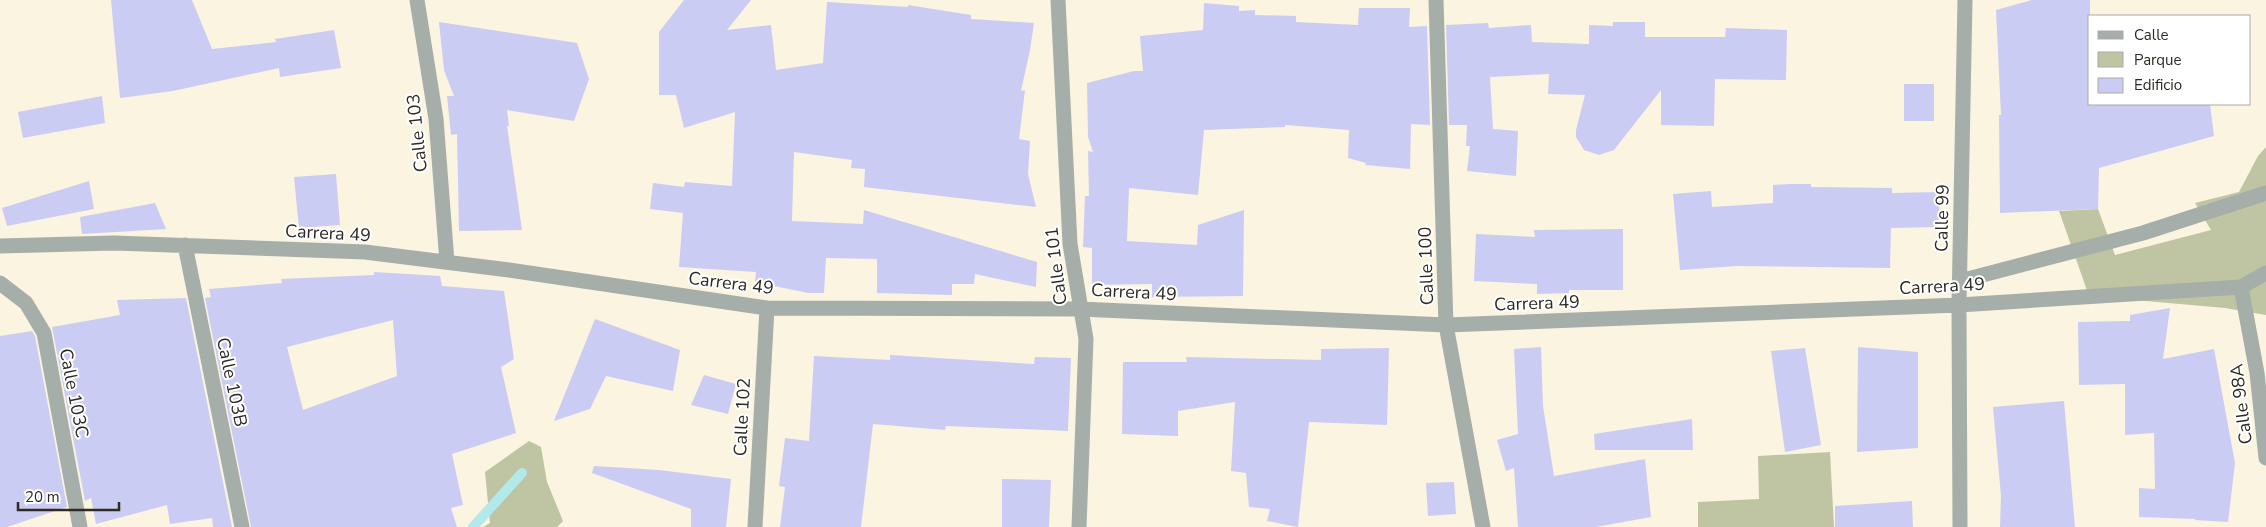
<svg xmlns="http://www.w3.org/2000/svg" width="2266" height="527" font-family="'Nunito Sans',sans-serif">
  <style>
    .green { fill: #bfc4a3 }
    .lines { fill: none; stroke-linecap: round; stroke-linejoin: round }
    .stream { stroke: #b2e9eb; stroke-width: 10 }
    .building { fill: #cbccf4; fill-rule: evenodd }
    .minor { stroke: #a5aea8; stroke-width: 15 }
    .labels { text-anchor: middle; stroke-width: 4; stroke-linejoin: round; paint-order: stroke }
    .street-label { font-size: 18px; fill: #2e2b24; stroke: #fff }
  </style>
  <rect width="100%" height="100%" fill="#fbf4e0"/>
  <!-- green -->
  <path class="green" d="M2266,147V315L2225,308L2089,296L2059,211L2098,209L2115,255L2211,230L2195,203L2239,192L2258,156Z
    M529,441L541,447L547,482L563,521L557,527H483L490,523L485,472Z
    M1830,452L1834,527H1698V502L1759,499L1758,456Z"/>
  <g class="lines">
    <!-- stream -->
    <path class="stream" d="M473,527L522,473"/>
  </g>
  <!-- building -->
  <path class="building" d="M111,0H192L212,49L276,42L275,39L334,30L341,68L280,77L279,68L173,91L120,98Z
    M684,0H751L727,30L771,25L776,70L823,63L827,2L908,7V5L971,15V19L1034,23L1030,50L1021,91L1025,90L1019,139L1030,141L1028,174L1036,207L864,187L865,169L851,168L852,160L794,152L792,221L863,224L864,210L1037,262L1036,287L975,274L974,284H952V295L877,293V259L826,258L824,293H808L755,282L756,272L679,267L683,213L650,209L653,183L684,187L685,182L732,186L735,112L684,128L676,95H659V32Z
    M2032,0H2090V104H2210L2214,136L2099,168L2098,209L2000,213L1999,115H2001L1996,10Z
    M1204,3L1239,6V11L1255,10V15L1296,16V22L1358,25L1359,8H1410L1409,27L1427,26L1430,125L1411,124L1410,169L1365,165L1366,163L1348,158L1349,130L1285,125V127L1204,130L1198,195L1129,188L1127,241L1197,245L1198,225L1244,210L1243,296L1152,297V284L1092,285V248L1083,247L1085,196H1089L1088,151L1093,152L1088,137L1087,83L1134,71H1143L1140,36L1203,30Z
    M439,22L577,43L589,79L574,121L507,110L509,126H507L522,230L459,231L457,134L451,135L447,96H454L444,70Z
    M1613,22H1645V37H1725L1726,28L1787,30L1786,80L1715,79L1714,126L1661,125V90L1614,150L1599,155L1584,150L1576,137V130L1585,95L1548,94L1549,74L1490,77L1493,129L1518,131L1516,176L1467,171L1470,146H1466L1467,125H1449L1446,25L1488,23L1489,28L1531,25L1532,42L1589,44V25L1613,26Z
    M1904,84H1934V121H1904Z
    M102,96L105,123L23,138L18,112Z
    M336,174L340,225L299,228L294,177Z
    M89,181L94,209L7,226L2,208Z
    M1790,184H1811V187L1892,188V193L1939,192L1940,227L1891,228L1890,268L1737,266L1680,270L1673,194L1711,191L1712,207L1773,203V185Z
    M155,203L166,229L82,234L80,217Z
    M1623,229V290H1569V293L1537,294V284L1474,281L1476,234L1535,237L1534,230Z
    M374,272L440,276L442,286L504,291L514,359L501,367L516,433L452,454L463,505L451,508L457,527H251L205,298L211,297L209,289L282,283L281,279L374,275ZM393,320L397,376L303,410L287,347Z
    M186,298L232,527H213L212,518L170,524L167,505L96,524L91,498L85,501L52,327L120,315L117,300Z
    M2170,308L2163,359L2214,349L2235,463L2228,522L2195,520V519L2139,517V488L2155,489L2154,433L2125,435V384L2079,385L2078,322L2130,321V315Z
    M595,319L680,350L673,391L606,376L590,409L554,421Z
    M32,331L35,336L67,507L7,527H0V336Z
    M1541,347L1543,406L1554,476L1645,459L1651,517L1596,527H1518L1514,468L1506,471L1497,440L1518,434L1514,349Z
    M1858,347L1918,352V448L1857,452Z
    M1389,348L1387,425L1309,422L1298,527L1267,521L1270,509L1249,507L1246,473L1231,471L1235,402L1178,411V436L1122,434L1123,362H1187L1186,357L1321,360V349Z
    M1805,348L1821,445L1785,452L1771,351Z
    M890,355L1034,364L1035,357L1071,358L1068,431L946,426L945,430L873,424L861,527H780L785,487L779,486L785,438L809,441L814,356L890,360Z
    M704,375L736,384L728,414L691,405Z
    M2064,401L2075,527H2000L2001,496L1993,407Z
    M1692,419L1693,450H1595L1594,434Z
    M594,466L659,470L731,479L726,527H691V509L592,473Z
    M1002,479L1051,480L1049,527H1002Z
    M1454,482L1456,514L1428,516L1426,483Z
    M1912,501L1913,527H1835V506Z"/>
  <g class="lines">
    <!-- minor -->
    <path class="minor" d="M417,0L436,119L447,262
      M1058,0L1070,244L1086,339L1079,527
      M1436,0L1446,325L1483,527
      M185,245L242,527
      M0,246L114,243L365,252L509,270L767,308L1079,309L1446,325L1959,305L2241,287L2266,273
      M1960,281L2143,233L2266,193
      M0,283L26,303L44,333L80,527
      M2241,287L2257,373L2266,458
      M755,527L767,308
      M1960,527L1959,305L1965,0"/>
  </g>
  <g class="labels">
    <!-- street labels -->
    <g class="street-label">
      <text transform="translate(417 133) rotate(-96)" y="6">Calle 103</text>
      <text transform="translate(1942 218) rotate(-89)" y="6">Calle 99</text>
      <text transform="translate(328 233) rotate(3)" y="6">Carrera 49</text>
      <text transform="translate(1056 266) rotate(-97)" y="6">Calle 101</text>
      <text transform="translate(1426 266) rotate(-92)" y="6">Calle 100</text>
      <text transform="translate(731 283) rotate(7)" y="6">Carrera 49</text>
      <text transform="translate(1942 286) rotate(-3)" y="6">Carrera 49</text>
      <text transform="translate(1134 292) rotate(3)" y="6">Carrera 49</text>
      <text transform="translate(1537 303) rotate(-2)" y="6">Carrera 49</text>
      <text transform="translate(232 382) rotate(78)" y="6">Calle 103B</text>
      <text transform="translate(74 393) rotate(79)" y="6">Calle 103C</text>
      <text transform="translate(2241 404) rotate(-97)" y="6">Calle 98A</text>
      <text transform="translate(742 417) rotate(-87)" y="6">Calle 102</text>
    </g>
  </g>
  <!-- legend -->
  <rect x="2088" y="15" width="162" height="90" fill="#ffffff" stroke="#abaaa7"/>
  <rect x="2098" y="31" width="25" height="8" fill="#a5aea8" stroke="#abaaa7"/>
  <text x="2134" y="40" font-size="15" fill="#2e2b24">Calle</text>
  <rect x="2098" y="52" width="25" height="15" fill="#bfc4a3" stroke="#abaaa7"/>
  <text x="2134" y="65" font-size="15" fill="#2e2b24">Parque</text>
  <rect x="2098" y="78" width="25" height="15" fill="#cbccf4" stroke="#abaaa7"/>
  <text x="2134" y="90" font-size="15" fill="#2e2b24">Edificio</text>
  <!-- scale -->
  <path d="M18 502v8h101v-8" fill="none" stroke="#2e2b24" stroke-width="2.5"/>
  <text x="25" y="502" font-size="15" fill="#2e2b24" stroke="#ffffff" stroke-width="4" paint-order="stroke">20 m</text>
</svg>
